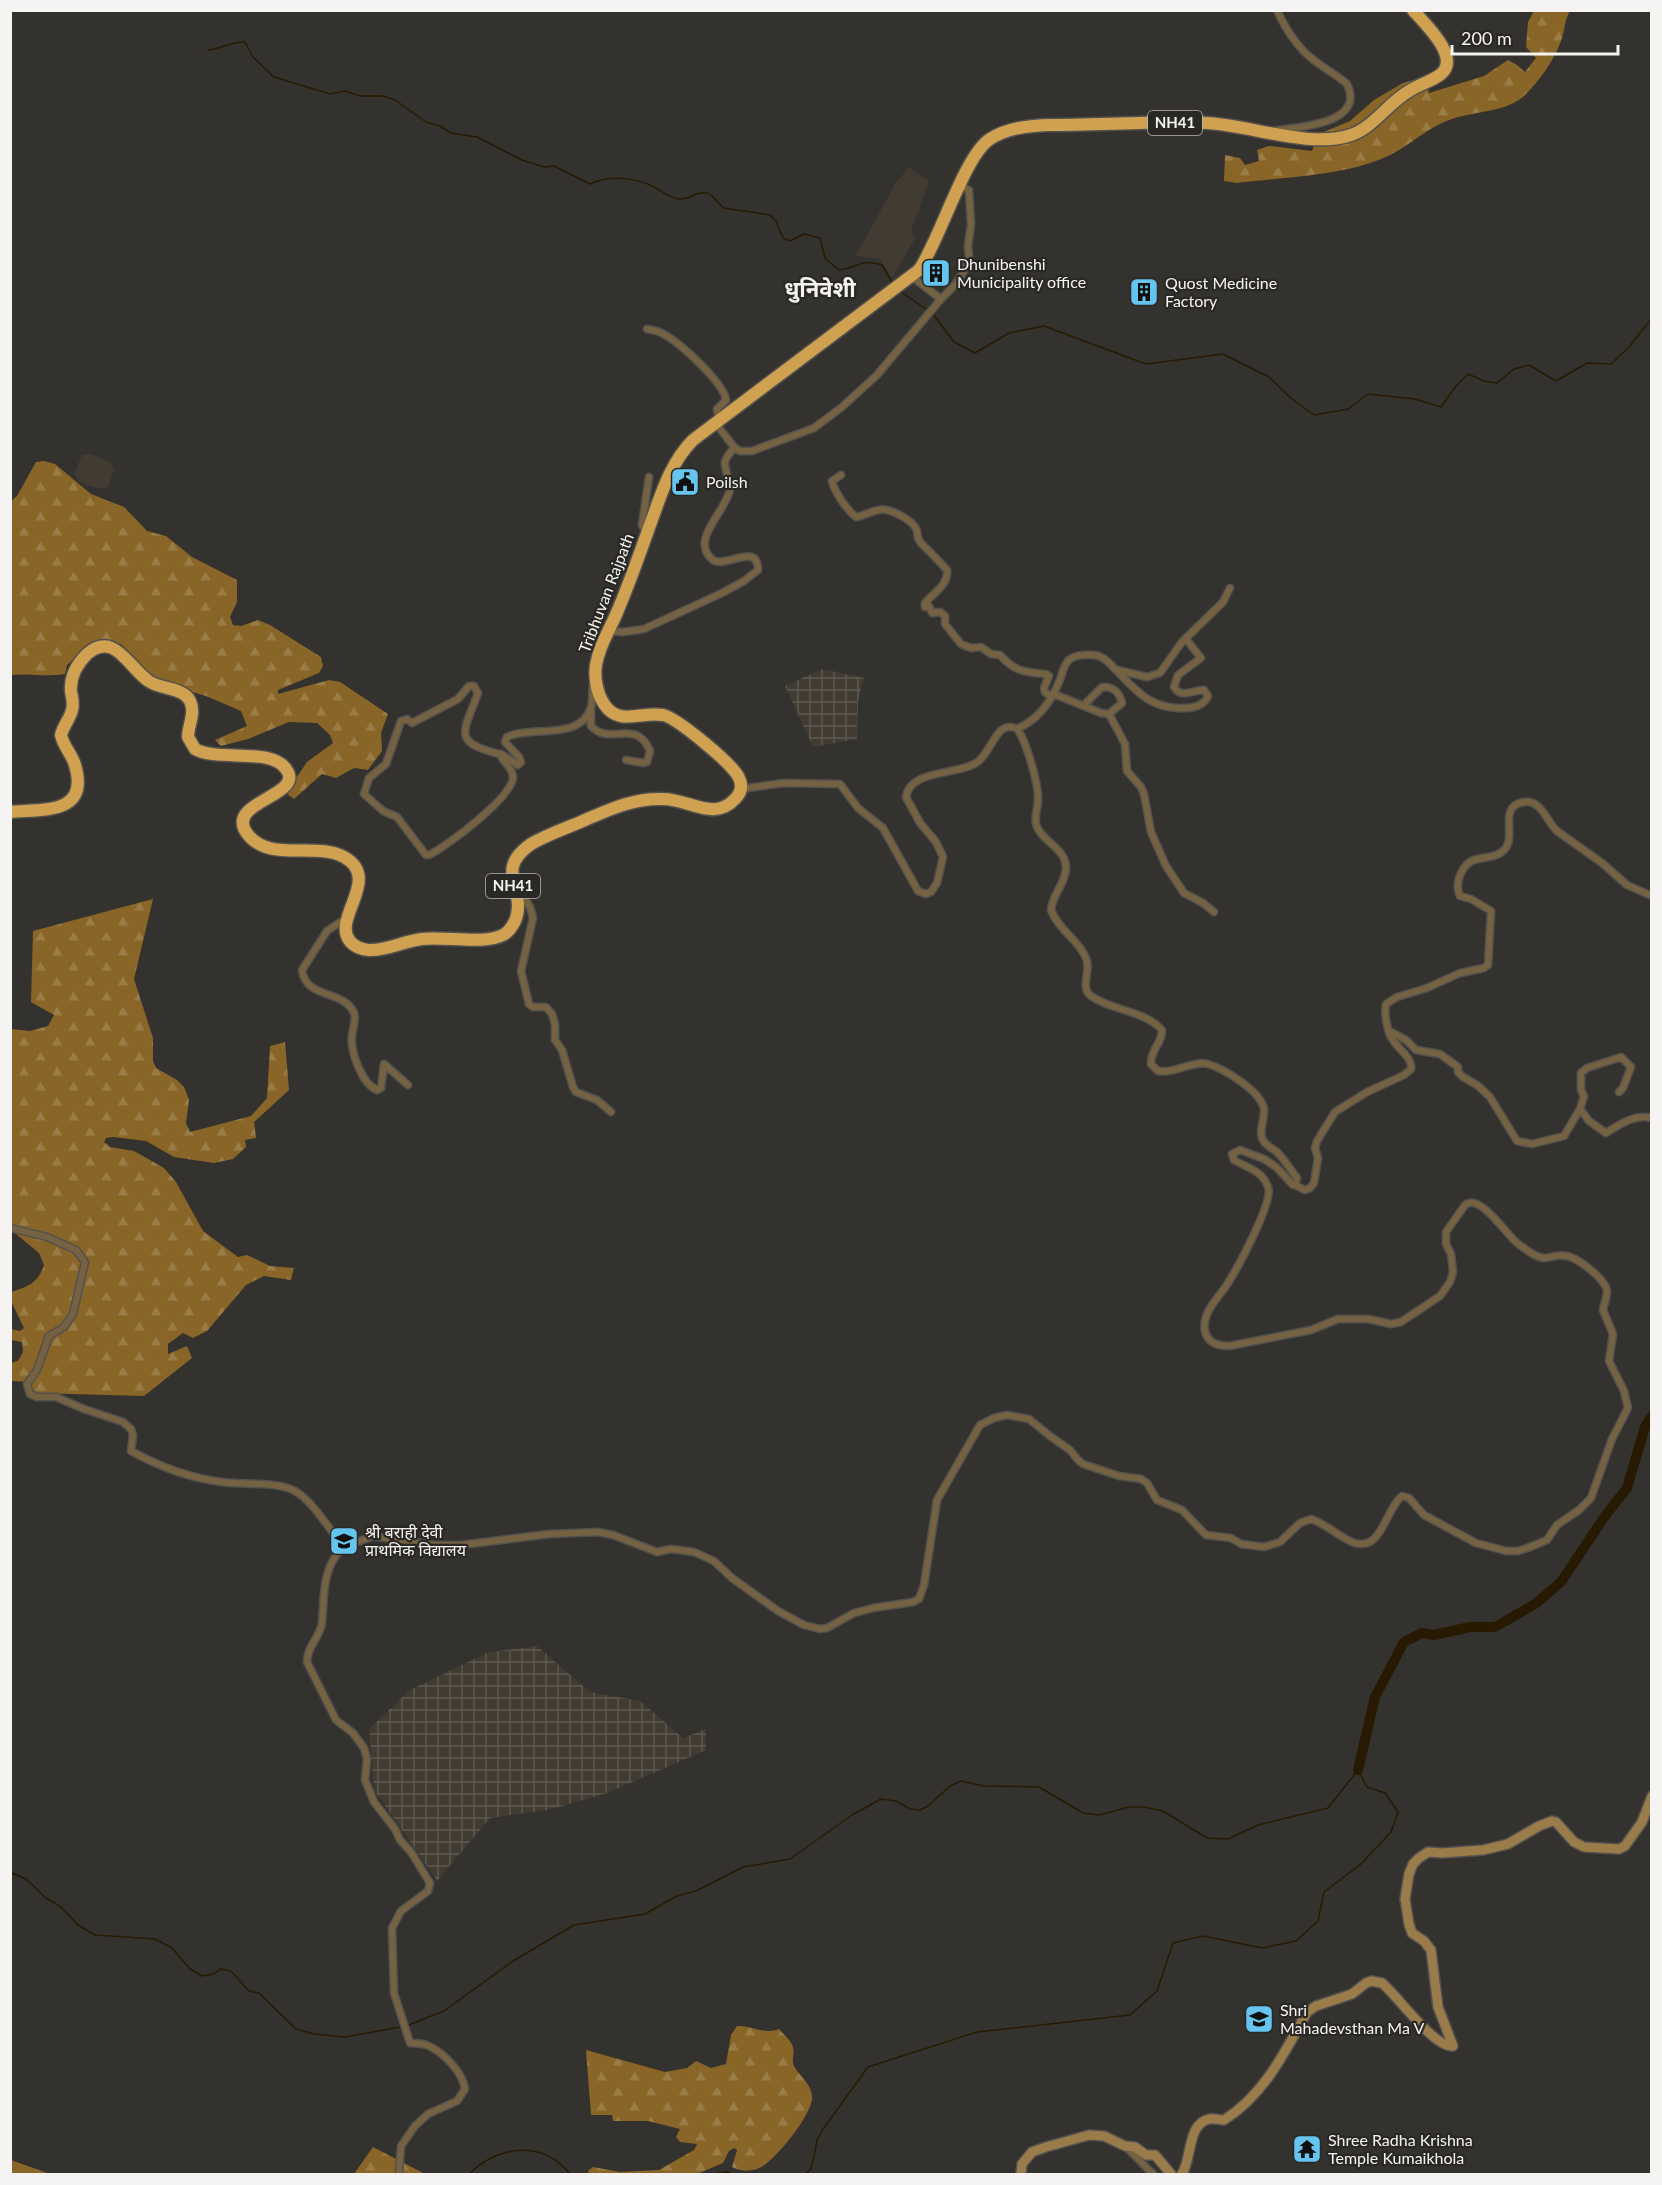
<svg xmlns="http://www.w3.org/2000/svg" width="1662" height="2185" font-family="Lato,'Noto Sans Devanagari',sans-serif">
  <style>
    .built { fill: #413b32 }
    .industrial { fill: url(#industrial-grid) }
    .forest { fill: url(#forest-firs) }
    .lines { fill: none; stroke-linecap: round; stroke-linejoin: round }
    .stream { stroke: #281a02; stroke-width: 1.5 }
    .river { stroke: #281a02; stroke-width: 10 }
    .street-casing { stroke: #53514d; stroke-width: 9 }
    .secondary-casing { stroke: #53514d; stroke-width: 12 }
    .highway-casing { stroke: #53514d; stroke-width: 15 }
    .street { stroke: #756243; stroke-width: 6 }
    .secondary { stroke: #9a7b4a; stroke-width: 9 }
    .highway { stroke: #d0a150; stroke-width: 12 }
    .labels { text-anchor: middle; stroke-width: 4.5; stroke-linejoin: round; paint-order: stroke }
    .shield { fill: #2a2824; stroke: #b9b7b4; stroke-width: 1.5 }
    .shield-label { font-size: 15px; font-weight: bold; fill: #f6f4f2 }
    .poi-label { font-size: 16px; fill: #f6f4f2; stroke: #2a2824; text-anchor: start }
    .street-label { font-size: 16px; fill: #f6f4f2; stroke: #2a2824 }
    .district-label { font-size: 22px; font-weight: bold; fill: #f6f4f2; stroke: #2a2824 }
  </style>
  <defs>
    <pattern id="industrial-grid" width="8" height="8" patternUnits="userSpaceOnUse" patternTransform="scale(1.5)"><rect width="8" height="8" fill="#413b32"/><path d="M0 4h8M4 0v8" fill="none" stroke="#5d5850"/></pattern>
    <pattern id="forest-firs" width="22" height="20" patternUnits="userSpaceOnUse" patternTransform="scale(1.5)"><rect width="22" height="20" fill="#896527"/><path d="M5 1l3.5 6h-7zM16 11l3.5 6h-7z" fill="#9a7c47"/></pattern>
  </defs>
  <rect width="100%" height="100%" fill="#34322e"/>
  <!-- built -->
  <path class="built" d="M909,167L929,181L911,231L916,237L892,278L880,259L856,256L895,184Z
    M91,454L110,462L114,470L108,486L102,489L89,486L80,482L74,474L82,455Z"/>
  <!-- industrial -->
  <path class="industrial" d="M822,669L864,678L858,701L857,739L813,747L785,686Z
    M537,1646L590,1692L640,1701L683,1738L706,1729V1750L607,1793L549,1810L490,1818L437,1881L374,1790L369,1729L410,1690L489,1652Z"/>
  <!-- forest -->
  <path class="forest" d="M1534,11H1570C1564,21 1565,30 1561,41C1554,60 1540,80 1526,94C1508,113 1472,111 1449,120C1427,128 1410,145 1390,155C1347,176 1284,177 1237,183L1224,181L1225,155L1240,158L1245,165L1259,161L1257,150L1269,146L1312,151L1319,134L1350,121L1374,100L1403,83L1425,77L1429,93L1484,76L1508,60L1517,65L1525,72L1536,58L1526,47L1528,22Z
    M44,461L55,464L91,494L124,507L147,531L166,536L192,557L237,580V602L230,617L233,625L241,626L258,620L270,625L321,657L323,666L319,673L278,690V694L329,680L340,682L388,714L381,733L382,751L368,770L354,768L336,778L322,774L294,799L286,793L307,762L333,743L330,735L317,723L289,722L248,739L221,746L215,740L247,726L241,711L206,696L154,681L122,645L113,641L100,642L82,652L67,665L65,674C47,677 29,673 11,675V501L17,496L36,462Z
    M153,899L134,979L153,1038V1061L156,1068L177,1080L184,1087L189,1100L186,1123L190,1132L251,1116L267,1098L270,1046L285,1042L289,1090L254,1122L256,1138L245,1140L246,1147L233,1159L214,1163L174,1157L146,1141L113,1137L106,1138L104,1142L110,1147L134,1151L164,1168L176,1182L203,1231L238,1257L247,1255L270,1266L294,1268L291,1280L264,1276L246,1285L207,1331L193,1338L183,1333L168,1344V1354L187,1346L192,1358L144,1396L36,1393L30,1388V1382L11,1381V1363L18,1361L23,1352L22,1342L11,1340V1329L20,1331L24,1328L11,1301V1292C28,1287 38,1283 44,1265L39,1253L10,1229L11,1029L30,1031L48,1026L54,1015L31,1002L33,931Z
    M737,2026C752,2025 763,2035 779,2029C784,2035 792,2041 793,2048C795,2054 791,2060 794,2066C800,2077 813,2085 812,2099C810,2117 778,2156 763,2166C754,2172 741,2172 732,2167L737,2150L734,2148L729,2151L723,2163L697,2174H589L588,2171L593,2167L620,2172L659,2170L694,2150L697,2144L680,2142L676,2137L680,2129L648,2121H613L612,2115H591L586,2050L665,2072L687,2068L696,2061L711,2068L726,2064L731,2035Z
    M373,2147L425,2174H354Z
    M10,2160H11L50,2174H11Z"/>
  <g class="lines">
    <!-- stream -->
    <path class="stream" d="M208,50C221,49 232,41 245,42L253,57L274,77L330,94L345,91L360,96H383L395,100L426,122L440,126L451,133L477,137L522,160L544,167L554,166L590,184C609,175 635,177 654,187C662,191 670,198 679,199C689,200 696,191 707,193C714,195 717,204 724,208L770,215L776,221L783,238L790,241L804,234L820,238L825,258L839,270C860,268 858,258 882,265L893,284
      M901,292L929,311
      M933,314L954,342L975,353L1009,333L1044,326L1146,364L1223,354L1269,377L1292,399L1314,415L1348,409L1368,394L1415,399L1441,407L1456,386L1468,374L1484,381L1497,383L1514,369L1529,365L1556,381L1587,363L1611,364L1629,347L1652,318
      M10,1872L26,1879L46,1898L61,1907L78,1925L95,1935L155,1939L172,1948L189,1968L202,1976L213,1974L221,1969L231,1971L249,1991L259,1993L296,2029L314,2034L345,2037L401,2027
      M406,2026L444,2011L513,1961L574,1925L645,1914L677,1896L696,1891L743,1867L790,1859L852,1815L881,1799L896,1801L910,1809L920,1810L928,1806L950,1786L961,1781L984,1786L1039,1787L1083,1813L1099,1815L1129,1807H1144L1163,1811L1207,1838L1228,1839L1258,1825L1328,1808L1358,1770L1367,1787L1385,1793L1398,1812L1391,1832L1361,1864L1324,1892L1318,1921L1296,1941L1262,1948L1203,1936L1173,1943L1157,1991L1130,2015L977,2032L868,2067L823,2129L817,2140L813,2162L810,2170L804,2174
      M469,2174C499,2145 542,2140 570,2174
      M713,2174L727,2172L732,2174
      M765,2174H781"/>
    <!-- river -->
    <path class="river" d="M1358,1770L1375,1697L1404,1642L1422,1633L1434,1635L1470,1627H1495L1535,1604L1561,1582L1605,1516L1627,1488L1645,1427L1652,1416"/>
    <!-- street casing -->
    <g class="street-casing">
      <path id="street" d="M1277,10C1286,30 1297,48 1315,61C1325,69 1337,75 1347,84C1366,123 1301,127 1278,130
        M912,277L941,299
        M647,329C654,330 660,331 665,335C681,344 724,383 726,400L717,409L719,420
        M734,447L740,451H752L814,428L842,407L877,375L941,299L955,285L964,271L969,257L968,245L971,225L969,190L960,186
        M841,475L832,481C835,493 847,510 856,517C866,516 877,507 887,510C896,512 914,521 917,531C918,536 917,539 921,543C930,552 939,561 947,570C949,585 933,593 925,603V607L929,606L932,613L940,612L945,616V624L961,644L971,648L981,647L991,654L1000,655C1015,672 1025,672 1046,674L1049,676L1044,688L1045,692L1051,697
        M646,532L642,525L649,477
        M609,631L623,632L644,629L722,593L744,581L758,570C758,541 725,569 713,560C688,540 727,511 730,489C731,480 724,471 725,462C726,456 732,452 734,447L716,424
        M1117,670L1147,677L1160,673L1182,642L1223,602L1230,588
        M1054,694L1101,713L1109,714L1125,744L1127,771L1141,787L1144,794L1151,832L1166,866L1184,893L1203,903L1214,912
        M1083,706L1102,687C1113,686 1120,693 1122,703L1109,714
        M591,708V726C610,747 636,717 650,751L647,762L644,763L626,760
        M1017,729C1037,720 1051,702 1059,682C1062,676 1063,666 1068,661C1073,655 1086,654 1094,655C1104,656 1109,663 1116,670C1137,692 1152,710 1185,708C1195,708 1204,705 1208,696L1204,690C1192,690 1181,699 1174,687L1178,675L1201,658L1186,639
        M499,754C451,742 464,732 478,693L474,686H469L458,699L412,723L407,719L401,721L386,764L369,778L364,794L383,811L397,817L426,855H429C447,846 513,797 513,777C513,768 502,761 500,754
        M501,754L518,765L521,762L519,757L505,742L507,737C530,725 581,742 591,707C593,700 592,691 593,684
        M518,889L530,907L533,918L521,971L529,1004L533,1007H546L552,1014L555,1024V1040L562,1050L573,1087L576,1092L597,1100L611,1112
        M345,919L327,931L302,970C306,1000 344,989 354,1013C357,1021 352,1028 352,1036C350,1051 362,1084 377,1090L381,1088L384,1064L408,1085
        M1389,1031L1406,1040L1416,1050L1440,1054L1458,1067V1072L1463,1077L1477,1085L1490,1097L1517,1141L1532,1144L1564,1136L1580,1109L1584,1096L1581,1090V1073L1587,1068L1621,1057L1631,1067L1623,1088L1619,1092
        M1580,1109L1589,1121L1606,1133C1620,1124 1634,1114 1652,1118
        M1295,1185L1305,1190L1310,1188L1314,1183L1318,1158L1315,1148L1317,1141L1335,1112L1367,1092L1404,1075L1411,1069C1413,1057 1396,1048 1391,1037C1387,1029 1384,1014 1386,1004L1397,997L1427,988L1460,973L1484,968L1488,965L1491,911L1471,899L1460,896C1457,890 1457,885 1459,878C1469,849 1488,864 1503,851C1519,838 1496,806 1524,802C1541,799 1547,822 1557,831L1602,863L1627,885L1652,896
        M10,1228L47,1237L76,1250L85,1262L73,1314L64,1327L49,1336L37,1370L27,1384L30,1394L37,1397H56L84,1409L123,1422L131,1429L133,1435L131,1451C160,1467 189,1478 222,1482C243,1485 277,1481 295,1491C314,1502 330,1531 344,1547C326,1562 324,1586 323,1608C322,1614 323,1622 321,1627C317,1640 307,1648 307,1662L336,1720L353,1733L364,1748L367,1759L365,1780L374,1802L395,1829L400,1840L411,1852L430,1883L428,1891L401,1911L392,1928L394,1993L410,2043C416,2043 423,2043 429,2046C444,2053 463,2073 465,2089L457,2101L428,2114L415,2126L401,2146L399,2174
        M344,1547L373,1536L434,1545H461L549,1534L598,1532L613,1535L657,1552L671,1549L694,1552L714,1561L732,1578L778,1611L804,1625L820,1629L827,1628L854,1613L873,1608L913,1602L919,1599L924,1585L937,1500L980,1425L994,1418L1007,1415L1029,1419L1050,1436L1070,1450L1078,1460L1083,1464L1119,1476L1141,1479L1147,1483L1157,1500L1182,1510L1206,1535L1231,1538L1241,1544L1264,1547L1280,1542L1300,1523L1311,1519C1326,1524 1338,1536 1352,1542C1382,1554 1385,1509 1402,1496L1409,1498L1424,1515L1476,1543L1506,1551H1518L1530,1547L1547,1540L1557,1525L1579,1510L1591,1498L1612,1439L1628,1408L1624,1391L1609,1361L1613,1334L1603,1310C1604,1304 1607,1297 1607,1292C1607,1280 1578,1258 1567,1256C1548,1253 1549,1265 1528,1251C1525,1248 1520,1246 1517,1243C1506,1234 1480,1193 1465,1205L1446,1232V1244L1451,1254L1453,1272L1450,1282L1440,1296L1401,1322L1391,1324L1368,1319H1338L1311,1330L1229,1346C1202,1346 1199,1325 1212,1305C1217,1297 1224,1290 1228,1283C1238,1267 1274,1201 1268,1187C1262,1170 1247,1168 1234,1160L1232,1154L1240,1150L1264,1159L1276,1167L1293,1185H1295L1297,1178C1290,1169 1285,1160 1277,1152C1272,1148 1266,1146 1263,1140C1258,1131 1265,1119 1264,1109C1261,1091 1224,1069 1208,1064C1193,1060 1175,1074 1158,1071L1151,1064C1150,1050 1163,1042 1162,1030C1144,1010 1112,1011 1091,996C1079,987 1092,970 1086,958C1078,939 1060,932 1051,910C1052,895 1066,883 1066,867C1065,848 1043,842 1037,827C1033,818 1038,809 1038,800C1039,785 1026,740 1017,729C995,718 992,756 974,764C954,775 910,770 906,797L920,823L936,842L943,857L937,883L931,892L926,894L918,891L883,828L858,808L840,784L784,783L741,789
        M1125,2146L1153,2174"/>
    </g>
    <!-- secondary casing -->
    <g class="secondary-casing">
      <path id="secondary" d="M1021,2174L1022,2164L1032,2152L1046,2147L1089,2135L1104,2136L1125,2146L1135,2147L1146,2155H1155L1171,2174
        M1182,2174C1192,2159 1187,2124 1209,2119C1213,2118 1220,2120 1224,2120C1264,2095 1285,2052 1307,2012L1316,2006L1352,1994L1366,1983L1371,1981L1382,1983C1398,1996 1434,2048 1453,2046L1438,2007L1431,1950L1424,1941L1412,1933L1409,1924L1405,1899L1409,1874L1413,1864L1419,1858L1428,1852L1442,1853L1483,1850L1508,1844L1539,1826L1552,1821L1556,1822L1574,1842L1584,1847L1619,1849L1625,1846L1642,1822L1652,1796"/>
    </g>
    <!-- highway casing -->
    <g class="highway-casing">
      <path id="highway" d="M10,812C43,809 90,815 75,765C72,754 63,746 61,735C63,726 70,719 72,710C74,703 72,698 71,691C70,677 77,664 87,654C115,630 129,669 150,682C161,689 184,688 190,701C196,713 188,725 188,737L195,749C218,762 271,747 286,769C306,796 226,801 246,832C267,864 315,841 344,857C382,878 333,917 349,940C353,946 362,950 369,950C386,951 404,941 422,939C445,936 483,945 503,935C509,932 512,927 515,921C528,890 492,871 531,844C548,834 567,828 585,820C611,809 634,798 663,799C689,799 714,822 735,799C741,793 743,786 739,778C733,764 677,718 663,715C641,711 619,727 604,704C597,693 594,678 596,665C599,645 611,628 618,610C630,582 640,553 650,525C661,495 670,463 693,440L919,270C940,240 964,156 990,139C1007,128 1028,126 1048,125C1101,125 1154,121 1207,123C1249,125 1311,149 1351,135C1374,127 1388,103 1409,91C1419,84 1431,82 1441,74C1461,57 1425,24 1413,10"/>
    </g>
    <!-- street -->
    <use href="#street" class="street"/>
    <!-- secondary -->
    <use href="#secondary" class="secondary"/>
    <!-- highway -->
    <use href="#highway" class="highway"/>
  </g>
  <!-- icons -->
  <defs>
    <g id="building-square" transform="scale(1.5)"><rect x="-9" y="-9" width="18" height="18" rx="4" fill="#65c5ee" stroke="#2a2824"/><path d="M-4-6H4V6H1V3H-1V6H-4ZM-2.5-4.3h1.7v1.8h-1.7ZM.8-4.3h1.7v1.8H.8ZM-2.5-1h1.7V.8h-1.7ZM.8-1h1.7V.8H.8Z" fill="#111"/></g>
    <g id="civic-square" transform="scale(1.5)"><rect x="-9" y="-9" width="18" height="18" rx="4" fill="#65c5ee" stroke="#2a2824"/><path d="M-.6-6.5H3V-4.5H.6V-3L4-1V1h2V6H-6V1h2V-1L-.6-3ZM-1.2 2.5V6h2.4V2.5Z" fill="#111"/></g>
    <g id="school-square" transform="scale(1.5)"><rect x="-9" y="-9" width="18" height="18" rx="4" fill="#65c5ee" stroke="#2a2824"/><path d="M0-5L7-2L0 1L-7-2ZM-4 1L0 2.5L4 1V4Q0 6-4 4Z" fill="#111"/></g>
    <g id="temple-square" transform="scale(1.5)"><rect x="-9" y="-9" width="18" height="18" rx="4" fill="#65c5ee" stroke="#2a2824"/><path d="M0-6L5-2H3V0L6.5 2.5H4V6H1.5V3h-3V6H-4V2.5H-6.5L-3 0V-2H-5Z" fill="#111"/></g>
  </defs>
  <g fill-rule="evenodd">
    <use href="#building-square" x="936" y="273"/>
    <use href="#building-square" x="1144" y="292"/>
    <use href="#civic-square" x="685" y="482"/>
    <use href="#school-square" x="344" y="1541"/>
    <use href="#school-square" x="1259" y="2019"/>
    <use href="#temple-square" x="1307" y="2149"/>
  </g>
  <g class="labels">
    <!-- shield labels -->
    <g class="shield">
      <rect x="1148" y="111" width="54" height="24" rx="4.5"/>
      <rect x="486" y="874" width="54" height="24" rx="4.5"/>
    </g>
    <g class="shield-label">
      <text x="1175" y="128">NH41</text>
      <text x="513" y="891">NH41</text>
    </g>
    <!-- poi labels -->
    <g class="poi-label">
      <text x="957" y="270">Dhunibenshi<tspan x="957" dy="18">Municipality office</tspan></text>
      <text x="1165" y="289">Quost Medicine<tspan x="1165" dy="18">Factory</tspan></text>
      <text x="706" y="488">Poilsh</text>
      <text x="365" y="1538">श्री बराही देवी<tspan x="365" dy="18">प्राथमिक विद्यालय</tspan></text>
      <text x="1280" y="2016">Shri<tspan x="1280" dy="18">Mahadevsthan Ma V</tspan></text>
      <text x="1328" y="2146">Shree Radha Krishna<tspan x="1328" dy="18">Temple Kumaikhola</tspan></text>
    </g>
    <!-- street labels -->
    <g class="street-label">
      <text transform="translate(606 593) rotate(-69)" y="6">Tribhuvan Rajpath</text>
    </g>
    <!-- district labels -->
    <g class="district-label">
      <text x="820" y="297">धुनिवेशी</text>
    </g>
  </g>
  <!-- border -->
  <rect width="1662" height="2185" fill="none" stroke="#f6f4f2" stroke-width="24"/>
  <!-- scale -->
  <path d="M1452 45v9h166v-9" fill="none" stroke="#f6f4f2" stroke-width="3"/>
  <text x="1461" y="45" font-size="18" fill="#f6f4f2" stroke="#2a2824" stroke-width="4.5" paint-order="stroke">200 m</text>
</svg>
